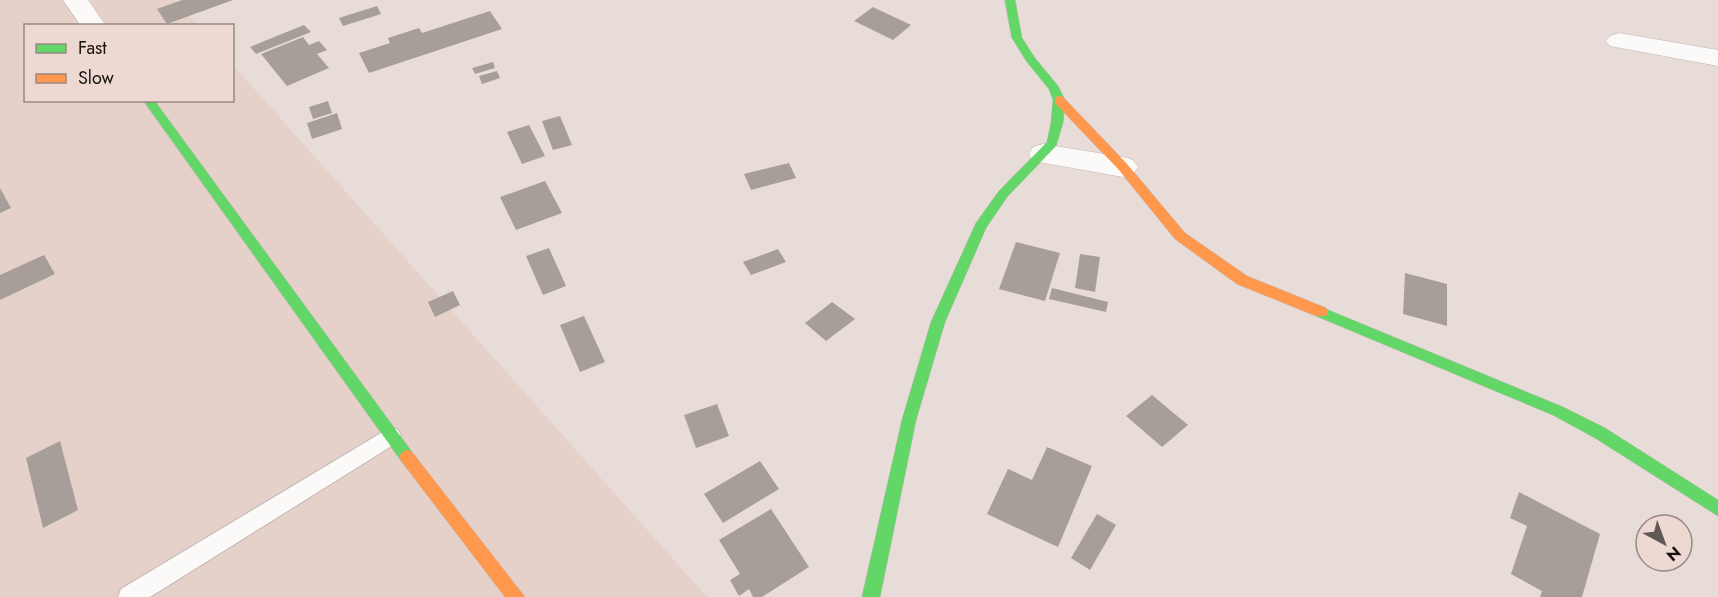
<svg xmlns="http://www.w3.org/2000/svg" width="1718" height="597" font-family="Jost,sans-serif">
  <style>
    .built { fill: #e6d1ca }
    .building { fill: #a79e9a }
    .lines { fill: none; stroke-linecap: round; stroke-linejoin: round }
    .lane-casing { stroke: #c1b8b5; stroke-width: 2 }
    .street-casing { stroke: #c1b8b5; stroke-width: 1 }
    .fast-casing { stroke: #c1b8b5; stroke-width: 1 }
    .slow-casing { stroke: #c1b8b5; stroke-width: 1 }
    .lane { fill: #fcfaf9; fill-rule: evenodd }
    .street { fill: #fcfaf9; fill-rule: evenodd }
    .fast { fill: #63d668; fill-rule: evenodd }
    .slow { fill: #ff974d; fill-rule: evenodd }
  </style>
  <rect width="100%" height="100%" fill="#e8dcd8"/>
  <!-- built -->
  <path class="built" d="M0,0H175L198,25L26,26V100H232L233,65L707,597H0Z"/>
  <!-- building -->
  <path class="building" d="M182,0H233L167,24L157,9Z
    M377,6L381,14L343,26L339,18Z
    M873,7L911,25L893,40L854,21Z
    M490,11L502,29L369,73L359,53L390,43L388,38L419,28L422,33Z
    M304,25L311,32L256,54L250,47Z
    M303,37L309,45L319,41L327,50L317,54L329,68L287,86L261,54Z
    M493,62L495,68L475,74L472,68Z
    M497,71L500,78L482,84L479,76Z
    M328,101L332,113L313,119L309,107Z
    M337,113L342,129L312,139L307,123Z
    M560,116L572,145L553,150L542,121Z
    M529,125L545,156L522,164L507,132Z
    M789,163L796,178L751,190L744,174Z
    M545,181L562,213L516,230L500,197Z
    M0,188L11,208L0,213Z
    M1016,242L1060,253L1045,301L999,289Z
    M549,248L566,286L543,295L526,256Z
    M778,249L786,262L751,275L743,262Z
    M1080,254L1100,257L1095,292L1075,288Z
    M44,255L55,274L0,300V275Z
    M1405,273L1447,284V326L1403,314Z
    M1052,288L1108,302L1106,312L1049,299Z
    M453,291L460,305L435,317L428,302Z
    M832,302L855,319L826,341L805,323Z
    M584,316L605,362L580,372L560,325Z
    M1152,395L1188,425L1162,447L1126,416Z
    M717,404L729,436L696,448L684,415Z
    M60,441L78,510L43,528L26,458Z
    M1047,447L1092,466L1058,547L987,514L1008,469L1032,480Z
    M760,461L779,489L723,523L704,494Z
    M1519,492L1600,534L1582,597H1540L1542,591L1511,574L1527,526L1510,518Z
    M771,509L809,567L762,597H753L749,589L739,596L730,580L740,574L719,540Z
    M1097,514L1116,525L1090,570L1071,558Z"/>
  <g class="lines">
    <!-- lane casing -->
    <g class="lane-casing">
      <path id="lane" d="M391,427L398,430L401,436L398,442L150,597H118L121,589Z"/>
    </g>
    <!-- street casing -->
    <g class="street-casing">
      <path id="street" d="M63,0H88L106,26H81Z
        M1619,33L1718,50V66L1610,46L1606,41L1610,36Z
        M1043,144L1123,157L1133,160L1138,167L1133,174L1123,177L1033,161L1029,154L1033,147Z"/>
    </g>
    <!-- fast casing -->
    <g class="fast-casing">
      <path id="fast" d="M1005,0H1015L1022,38L1035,58L1058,86L1065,100L1063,123L1056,146L1007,197L986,228L945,322L916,420L880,597H862L902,420L931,322L976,223L999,191L1047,142L1051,123L1053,100L1049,89L1027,62L1012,38Z
        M143,100H154L412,452L415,457L412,462L407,464L402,462Z
        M1321,307L1563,407L1605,428L1718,500V516L1595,438L1553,415L1316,316L1314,312L1316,308Z"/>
    </g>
    <!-- slow casing -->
    <g class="slow-casing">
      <path id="slow" d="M1059,96L1063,97L1127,164L1185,233L1247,276L1326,308L1328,312L1326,316H1316L1237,284L1175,239L1119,170L1055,103V97Z
        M407,450L412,452L525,597H505L402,462L399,457L402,452Z"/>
    </g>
    <!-- lane -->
    <use href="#lane" class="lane"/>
    <!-- street -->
    <use href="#street" class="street"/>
    <!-- fast -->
    <use href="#fast" class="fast"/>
    <!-- slow -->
    <use href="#slow" class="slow"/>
  </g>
  <!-- legend -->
  <rect x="24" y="24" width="210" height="78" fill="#eed9d2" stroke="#988984" stroke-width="1.5"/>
  <rect x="36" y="44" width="30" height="9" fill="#63d668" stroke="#988984" stroke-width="1.5"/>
  <text x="78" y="54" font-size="18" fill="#18110f">Fast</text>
  <rect x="36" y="74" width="30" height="9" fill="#ff974d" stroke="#988984" stroke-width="1.5"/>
  <text x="78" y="84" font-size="18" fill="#18110f">Slow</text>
  <!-- north arrow -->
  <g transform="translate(1664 543) rotate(139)"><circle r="28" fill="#eed9d2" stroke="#988984" stroke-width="1.5"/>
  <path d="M0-4.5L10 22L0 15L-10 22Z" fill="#615855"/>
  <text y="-9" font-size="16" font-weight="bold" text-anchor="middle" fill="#18110f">N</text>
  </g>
</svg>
